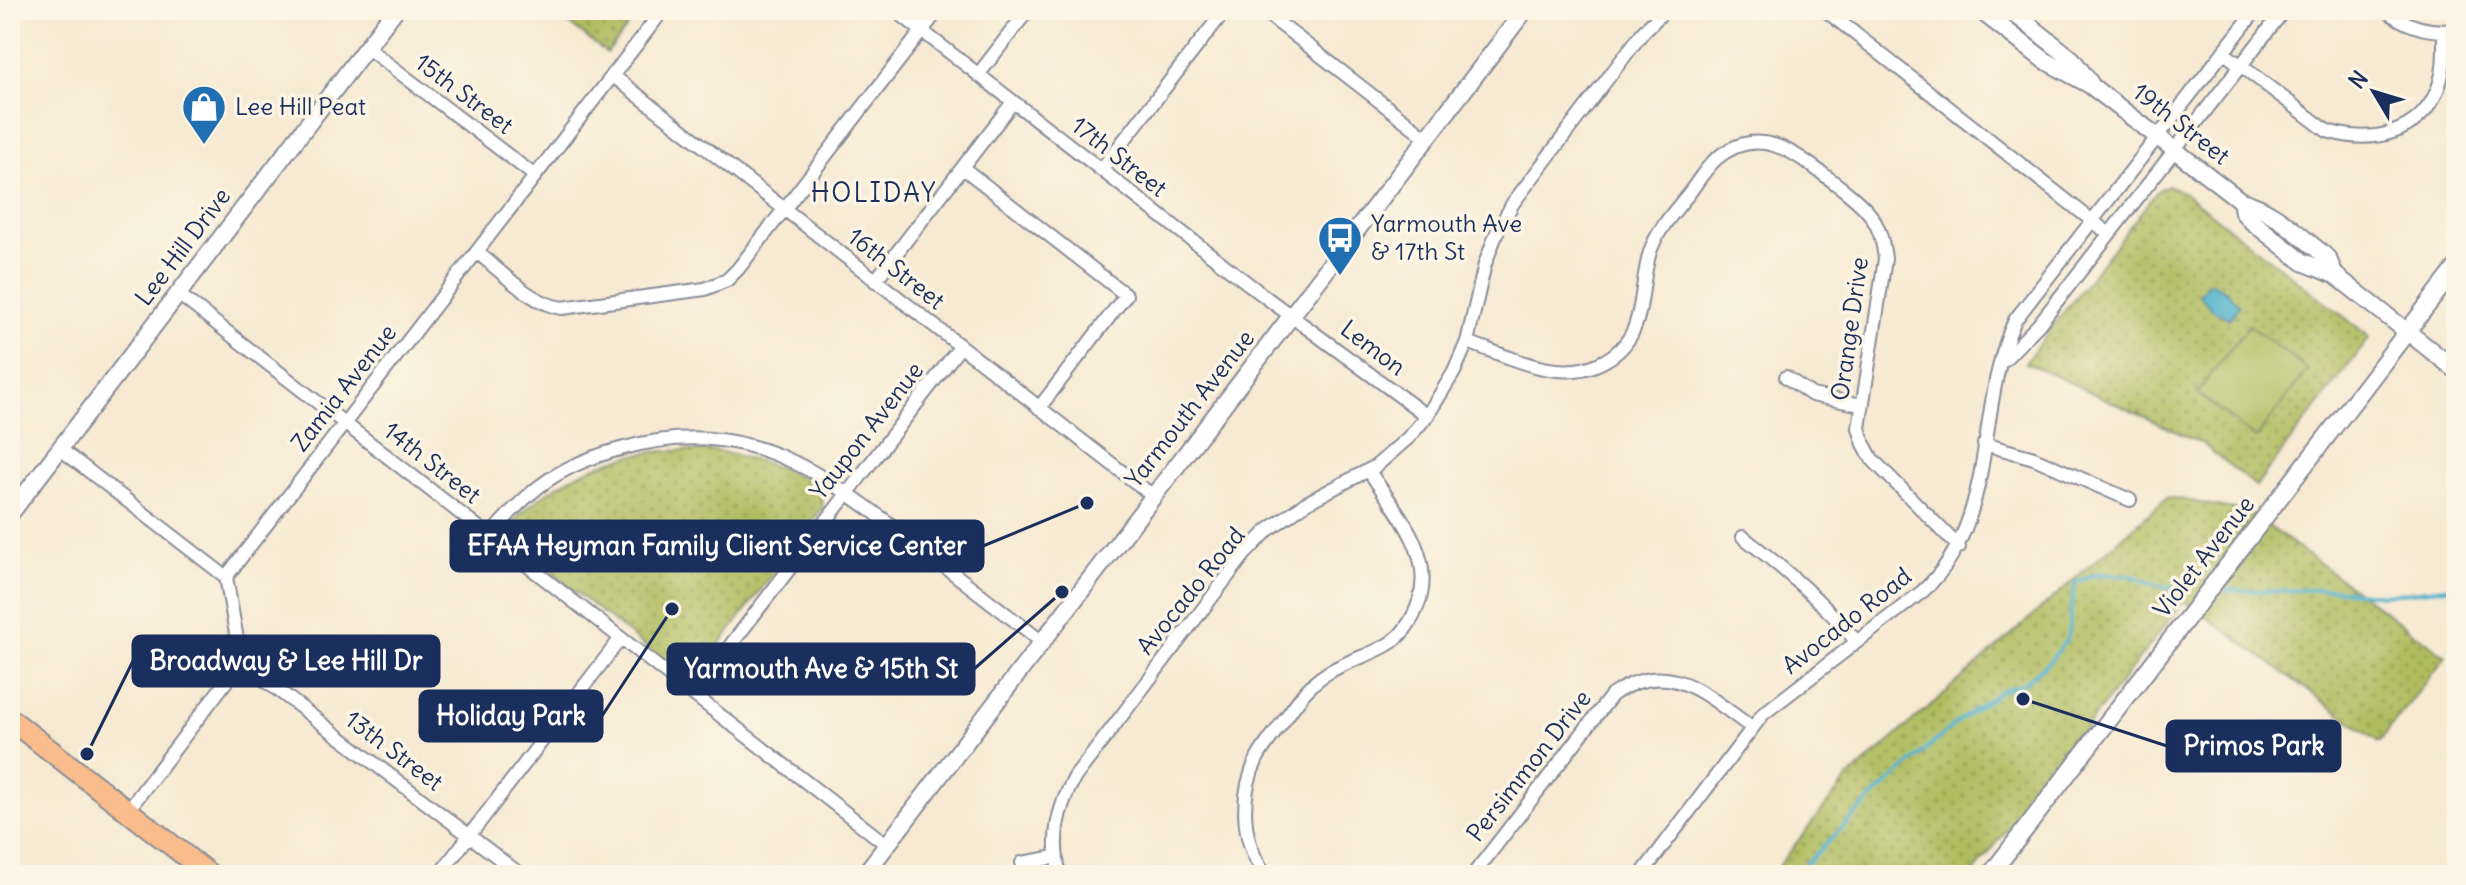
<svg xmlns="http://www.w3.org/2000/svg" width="2466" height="885" font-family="Delius,sans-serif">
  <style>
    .green { fill: url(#green-dots); stroke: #65765e; stroke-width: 2 }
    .pitch { fill: #afbc5e; stroke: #65765e; stroke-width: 2 }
    .water { fill: #4cb1cb; stroke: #347094; stroke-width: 2 }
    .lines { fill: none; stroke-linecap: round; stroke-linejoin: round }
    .stream { stroke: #4cb1cb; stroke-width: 4 }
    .minor-casing { stroke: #898c98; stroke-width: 16 }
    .tertiary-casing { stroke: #898c98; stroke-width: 20 }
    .primary-casing { stroke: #898c98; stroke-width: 24 }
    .minor { stroke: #fff; stroke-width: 12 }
    .tertiary { stroke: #fff; stroke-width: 16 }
    .primary { stroke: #fabc8b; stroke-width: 20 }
    .labels { text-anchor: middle; stroke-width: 7; stroke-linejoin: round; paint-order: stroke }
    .street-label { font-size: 24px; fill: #1b2f5e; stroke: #fcf5e5 }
    .poi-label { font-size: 24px; fill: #1b2f5e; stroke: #fcf5e5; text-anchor: start }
    .neighbourhood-label { font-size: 26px; letter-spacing: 2px; fill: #1b2f5e; stroke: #fcf5e5 }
    .leader { fill: none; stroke: #1b2f5e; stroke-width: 3 }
    .callout-dot { fill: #1b2f5e; stroke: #fcf5e5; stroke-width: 3 }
    .callout { fill: #1b2f5e; stroke: #1b2f5e; stroke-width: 3 }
    .callout-label { font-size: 26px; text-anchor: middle; font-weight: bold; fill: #fff }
  </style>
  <defs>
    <pattern id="green-dots" width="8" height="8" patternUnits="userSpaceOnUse" patternTransform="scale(2)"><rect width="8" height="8" fill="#afbc5e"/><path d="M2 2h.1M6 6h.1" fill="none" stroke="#8e9951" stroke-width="1.8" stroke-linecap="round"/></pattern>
  </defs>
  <rect width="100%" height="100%" fill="#fcf5e5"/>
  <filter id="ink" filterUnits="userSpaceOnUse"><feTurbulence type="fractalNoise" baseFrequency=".0125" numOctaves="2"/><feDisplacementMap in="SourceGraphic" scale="16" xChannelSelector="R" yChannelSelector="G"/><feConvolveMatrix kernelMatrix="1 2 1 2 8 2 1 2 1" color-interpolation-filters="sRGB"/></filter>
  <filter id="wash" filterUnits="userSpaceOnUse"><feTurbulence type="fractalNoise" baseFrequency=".006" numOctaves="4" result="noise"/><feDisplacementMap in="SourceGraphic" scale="32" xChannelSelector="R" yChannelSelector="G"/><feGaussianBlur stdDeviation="1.8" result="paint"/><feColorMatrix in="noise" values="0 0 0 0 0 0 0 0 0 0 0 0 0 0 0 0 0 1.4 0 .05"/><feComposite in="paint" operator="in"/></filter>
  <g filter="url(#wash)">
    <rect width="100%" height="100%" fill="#f7e9d2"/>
    <!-- green -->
    <path class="green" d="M560,10H639L640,11L607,53L557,14Z
      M2168,185L2183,192L2366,334L2369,339L2256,486L2201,443L2025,362L2158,190Z
      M709,450C749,457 784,466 819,486L823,507L698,674L685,678L502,534C538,490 595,459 652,452C671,450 690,451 709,450Z
      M2168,497L2249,512L2446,656L2379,742L2184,601L1972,875H1771L1847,779Z"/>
    <!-- pitch -->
    <path class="pitch" d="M2249,325L2307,370L2256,438L2197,393Z"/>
    <!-- water -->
    <path class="water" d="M2209,282L2227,291L2239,306L2229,319L2212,309L2199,295Z"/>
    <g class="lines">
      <!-- stream -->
      <path class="stream" d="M2225,590L2275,591L2332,589L2383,595L2456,587
        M1795,875L1875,795L1956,723L2001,691L2024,683L2050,661L2067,639L2075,583L2096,574L2132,576L2166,588L2199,579"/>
    </g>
  </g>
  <g filter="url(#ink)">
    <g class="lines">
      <!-- minor casing -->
      <g class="minor-casing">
        <path id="minor" d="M895,10L1268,299L1427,416
          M1262,10L1427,138
          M1411,10H1421
          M1825,10L2109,234
          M2386,10C2407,27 2429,33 2456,30
          M366,47L535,176
          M2223,52L2327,131C2370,144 2420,136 2438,88C2445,70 2444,50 2444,31
          M612,75L1153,496
          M978,75L1028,10
          M963,168L1126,295L1039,408
          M1101,170L1225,10
          M477,252C502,272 530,303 562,308L705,289L727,280L738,269L938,10
          M875,281L1013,102
          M177,293L887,845
          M1467,342C1509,356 1557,384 1600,363C1649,340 1637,294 1650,252C1657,230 1675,211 1690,192C1698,181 1706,168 1716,159C1762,120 1801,158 1839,186C1869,209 1881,221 1885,259L1859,428L1864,444L1872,459L1959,547
          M2003,361L2039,324L2284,10
          M1786,377L1812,395L1861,405
          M1984,444L2034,458L2130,500
          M59,448L226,577
          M490,536C530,487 562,464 624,448C746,415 821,471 912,541C955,575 999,608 1042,642
          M1743,537C1785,569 1823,602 1857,642
          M241,662L521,875
          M693,694L960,347
          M128,810L241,662L226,577L663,10
          M1022,863L1056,857
          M439,875L621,638
          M1060,875C1051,839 1057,809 1075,777L1244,555L1268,530L1306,503L1376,466L1408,438L1427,416L1454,372L1467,342L1485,264L1497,232L1513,203L1643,32L1665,10
          M1266,875C1241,843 1239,795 1257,759C1264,745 1276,732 1285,719C1297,702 1308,685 1326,674C1345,661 1367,657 1387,645C1403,636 1413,619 1419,602C1435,552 1395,511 1369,471
          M1473,875L1612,695C1669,656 1704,694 1751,727
          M1641,875L1763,714L1923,591C2000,520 1974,408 2015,320L2256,10"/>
      </g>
      <!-- tertiary casing -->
      <g class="tertiary-casing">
        <path id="tertiary" d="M1980,10L2044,60L2090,85L2241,201C2273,209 2296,233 2322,253L2328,259L2335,275
          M2010,10L2072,59L2090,83
          M2241,201L2243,212L2250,220L2303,262L2335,275L2456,370
          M10,514L395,10
          M864,875L1525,10
          M1990,875L2456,268"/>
      </g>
      <!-- primary casing -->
      <g class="primary-casing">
        <path id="primary" d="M10,719L210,875"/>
      </g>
      <!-- minor -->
      <use href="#minor" class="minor"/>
      <!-- tertiary -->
      <use href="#tertiary" class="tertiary"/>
      <!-- primary -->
      <use href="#primary" class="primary"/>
    </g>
  </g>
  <!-- icons -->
  <defs>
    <g id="shop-pin" transform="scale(2.3)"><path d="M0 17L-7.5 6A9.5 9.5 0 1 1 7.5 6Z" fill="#1f6fb2" stroke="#fcf5e5"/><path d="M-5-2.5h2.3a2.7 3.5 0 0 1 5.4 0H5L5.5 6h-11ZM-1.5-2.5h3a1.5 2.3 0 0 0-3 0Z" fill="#fff"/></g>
    <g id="bus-pin" transform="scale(2.3)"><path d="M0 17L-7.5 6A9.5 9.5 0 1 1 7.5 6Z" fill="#1f6fb2" stroke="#fcf5e5"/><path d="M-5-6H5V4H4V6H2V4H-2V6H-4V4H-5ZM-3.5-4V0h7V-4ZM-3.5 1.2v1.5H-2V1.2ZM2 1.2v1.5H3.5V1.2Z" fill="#fff"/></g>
  </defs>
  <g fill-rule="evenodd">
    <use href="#shop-pin" x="204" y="107"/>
    <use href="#bus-pin" x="1340" y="238"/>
  </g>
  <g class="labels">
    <!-- street labels -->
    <g class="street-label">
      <text transform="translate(464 94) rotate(37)" y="8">15th Street</text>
      <text transform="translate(2181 124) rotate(38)" y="8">19th Street</text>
      <text transform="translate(1119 157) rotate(38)" y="8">17th Street</text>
      <text transform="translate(183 247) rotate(-53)" y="8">Lee Hill Drive</text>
      <text transform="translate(896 269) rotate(38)" y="8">16th Street</text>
      <text transform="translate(1850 329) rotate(-82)" y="8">Orange Drive</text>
      <text transform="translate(1373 348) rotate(37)" y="8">Lemon</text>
      <text transform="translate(344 388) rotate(-52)" y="8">Zamia Avenue</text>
      <text transform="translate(1190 409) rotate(-52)" y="8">Yarmouth Avenue</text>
      <text transform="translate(867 431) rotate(-52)" y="8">Yaupon Avenue</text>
      <text transform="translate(432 463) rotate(38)" y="8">14th Street</text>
      <text transform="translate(2204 557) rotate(-52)" y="8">Violet Avenue</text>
      <text transform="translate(1191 591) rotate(-51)" y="8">Avocado Road</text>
      <text transform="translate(1847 621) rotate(-38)" y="8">Avocado Road</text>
      <text transform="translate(394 751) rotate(37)" y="8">13th Street</text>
      <text transform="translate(1529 766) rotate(-52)" y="8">Persimmon Drive</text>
    </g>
    <!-- poi labels -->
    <g class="poi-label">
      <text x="235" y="115">Lee Hill Peat</text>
      <text x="1371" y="232">Yarmouth Ave<tspan x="1371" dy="28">&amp; 17th St</tspan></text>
    </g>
    <!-- neighbourhood labels -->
    <g class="neighbourhood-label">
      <text x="874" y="202">HOLIDAY</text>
    </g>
  </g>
  <!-- callouts -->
  <path class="leader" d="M1087 503L983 546M87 754L133 661M1062 592L974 669M672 609L602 716M2023 699L2167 746"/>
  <g class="callout-dot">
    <circle cx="1087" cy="503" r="8"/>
    <circle cx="87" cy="754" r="8"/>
    <circle cx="1062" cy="592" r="8"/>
    <circle cx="672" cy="609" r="8"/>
    <circle cx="2023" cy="699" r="8"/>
  </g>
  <g class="callout">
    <rect x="451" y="521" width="532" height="50" rx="8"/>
    <rect x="133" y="636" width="306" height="50" rx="8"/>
    <rect x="668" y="644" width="306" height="50" rx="8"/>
    <rect x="420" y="691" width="182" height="50" rx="8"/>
    <rect x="2167" y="721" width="173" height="50" rx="8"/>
  </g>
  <g class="callout-label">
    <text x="717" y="555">EFAA Heyman Family Client Service Center</text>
    <text x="286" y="670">Broadway &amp; Lee Hill Dr</text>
    <text x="821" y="678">Yarmouth Ave &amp; 15th St</text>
    <text x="511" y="725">Holiday Park</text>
    <text x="2254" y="755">Primos Park</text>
  </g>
  <!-- margin -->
  <rect width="2466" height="885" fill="none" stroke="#fcf5e5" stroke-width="40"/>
  <!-- north arrow -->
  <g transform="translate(2374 92) rotate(308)" stroke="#fcf5e5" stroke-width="6" paint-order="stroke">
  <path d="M0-6L14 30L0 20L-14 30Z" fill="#1b2f5e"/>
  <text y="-12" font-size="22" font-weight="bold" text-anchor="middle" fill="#1b2f5e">N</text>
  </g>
</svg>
